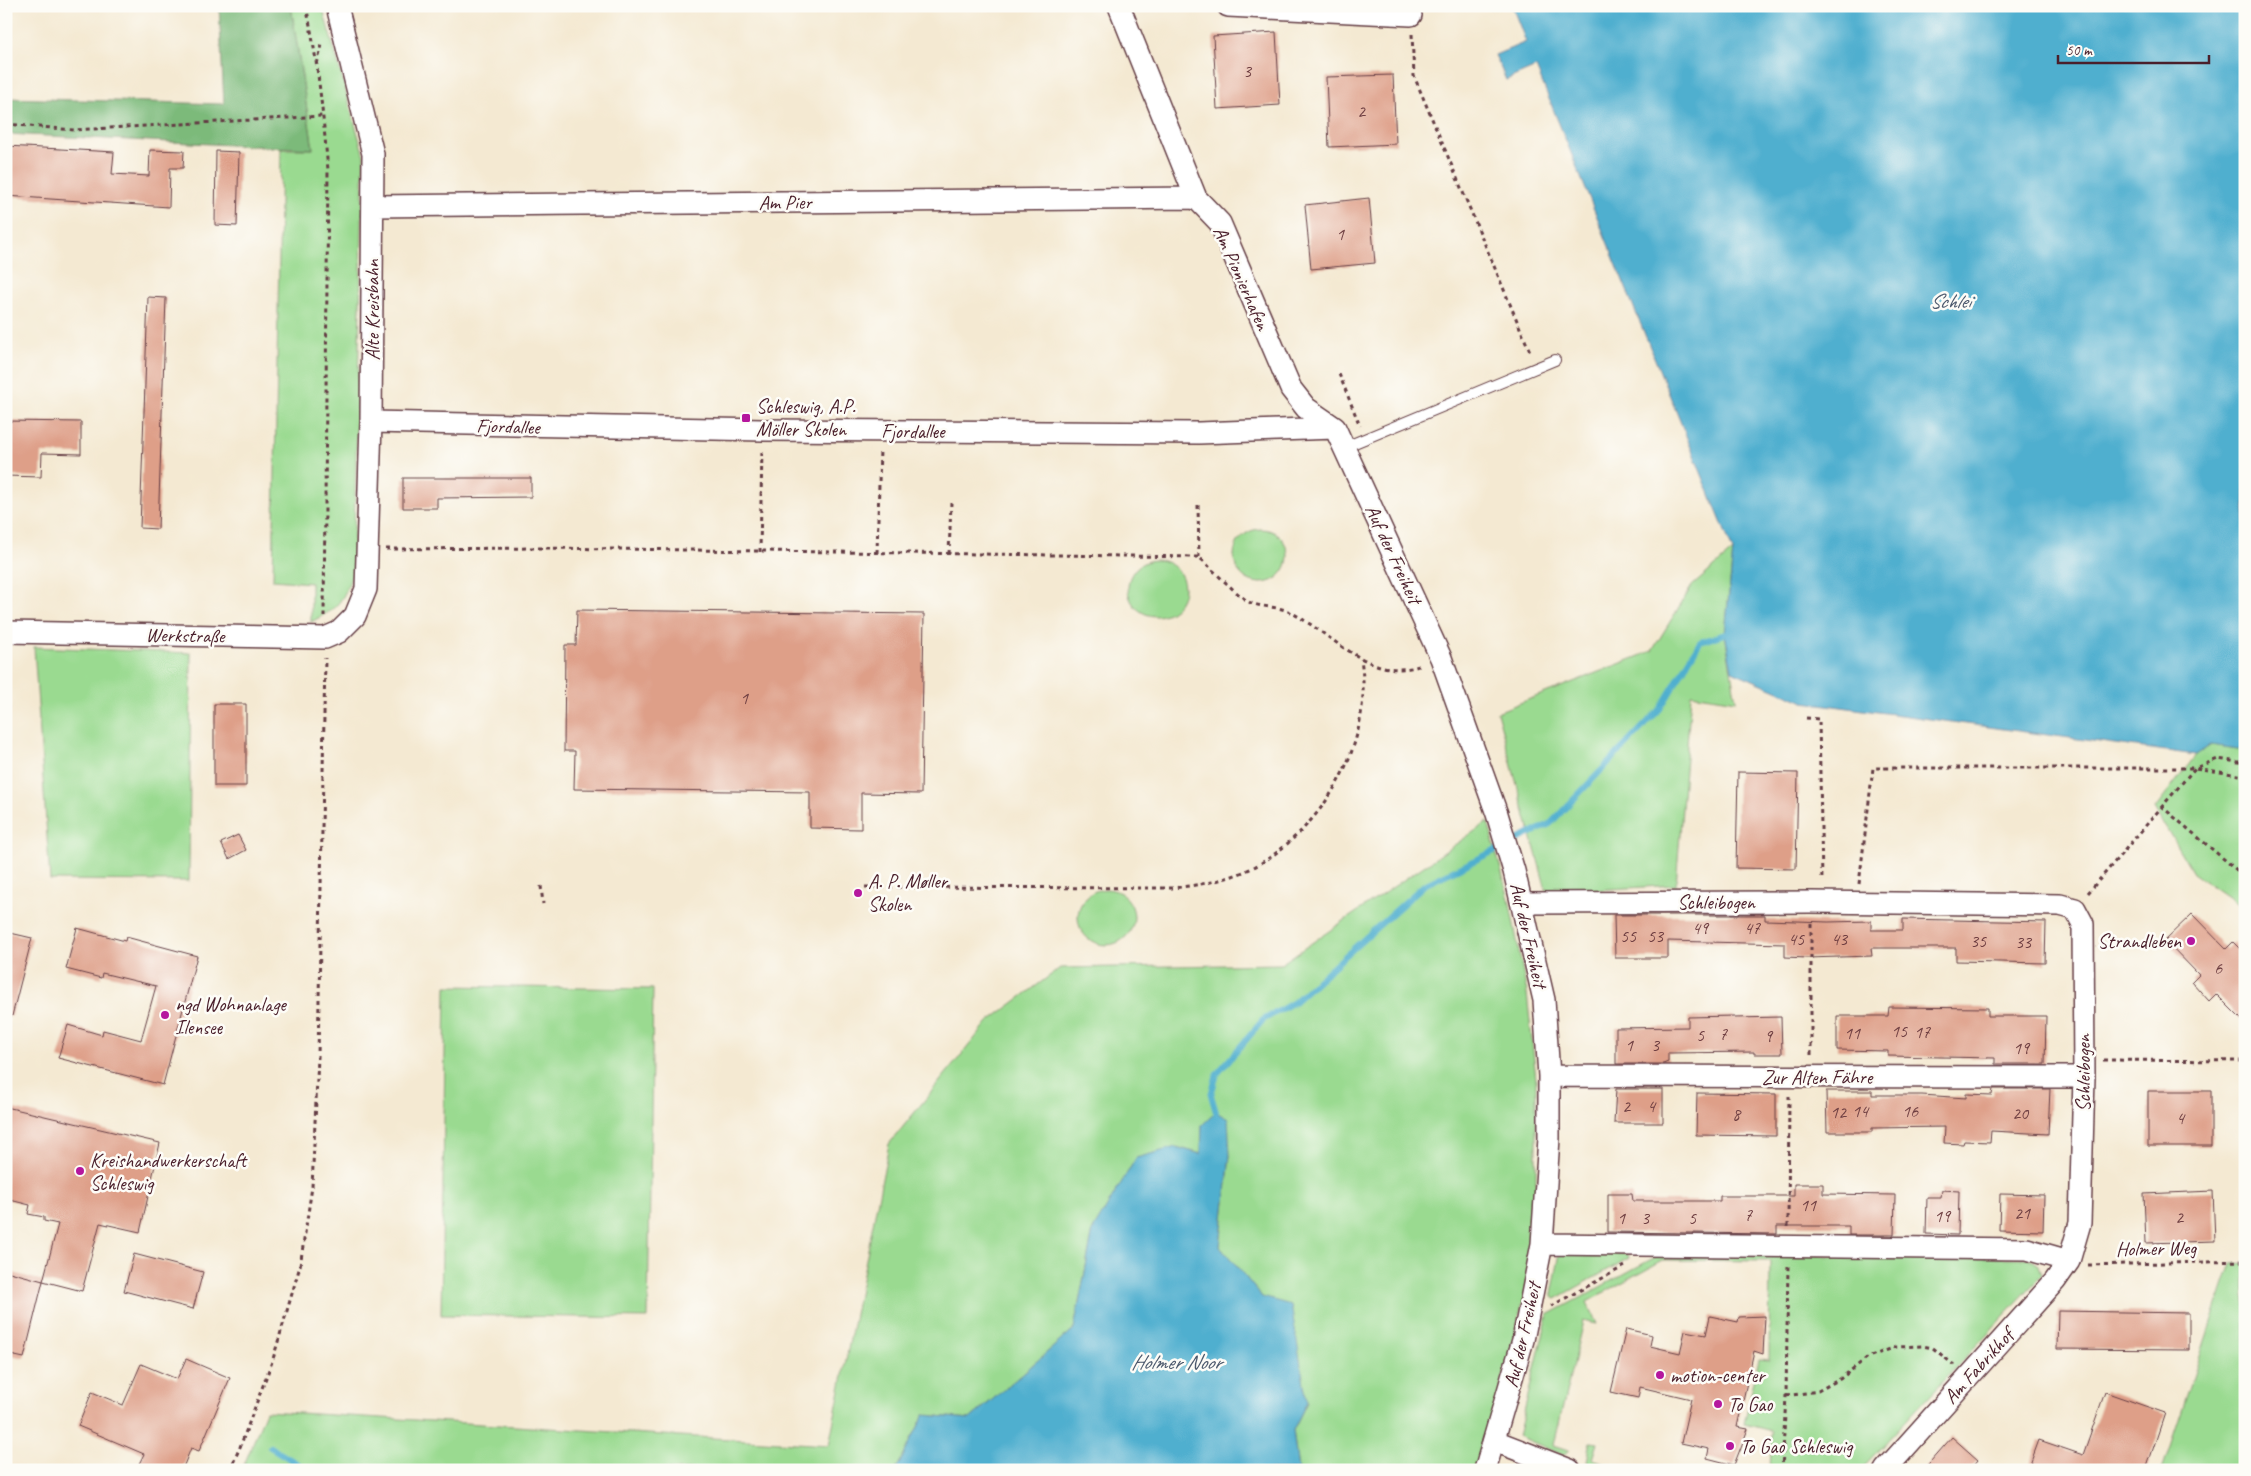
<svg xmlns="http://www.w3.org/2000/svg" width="2251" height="1476" font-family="Caveat,sans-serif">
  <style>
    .green { fill: #9ada90; stroke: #727c5e }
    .forest { fill: #7bba7a; stroke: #626c52 }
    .water { fill: #50afcf; stroke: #4d677d }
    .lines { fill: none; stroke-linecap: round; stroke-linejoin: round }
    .stream { stroke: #50afcf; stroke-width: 6 }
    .building { fill: #de9f88 }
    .service-casing { stroke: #643d44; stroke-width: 12 }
    .minor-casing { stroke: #643d44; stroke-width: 24 }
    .path { stroke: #643d44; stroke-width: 3; stroke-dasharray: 4 4; stroke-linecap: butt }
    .service { stroke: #fff; stroke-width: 10 }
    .minor { stroke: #fff; stroke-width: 21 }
    .poi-dot { fill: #b5179e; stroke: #fdfcf7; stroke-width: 2 }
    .labels { text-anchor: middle; stroke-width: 5; stroke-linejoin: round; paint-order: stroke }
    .number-label { font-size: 18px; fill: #6f3f42 }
    .street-label { font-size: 20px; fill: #4a1f2b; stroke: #fdfcf7 }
    .poi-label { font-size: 20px; fill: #4a1f2b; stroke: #fdfcf7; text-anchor: start }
    .water-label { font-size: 21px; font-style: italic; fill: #4c596d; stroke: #fdfcf7 }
  </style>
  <rect width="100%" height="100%" fill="#fdfcf7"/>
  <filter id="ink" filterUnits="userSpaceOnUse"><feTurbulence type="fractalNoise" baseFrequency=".02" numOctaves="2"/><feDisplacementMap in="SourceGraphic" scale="10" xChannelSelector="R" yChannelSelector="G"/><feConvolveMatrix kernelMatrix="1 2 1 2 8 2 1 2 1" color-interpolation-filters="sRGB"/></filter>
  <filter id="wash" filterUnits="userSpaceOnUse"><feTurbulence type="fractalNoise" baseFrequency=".0096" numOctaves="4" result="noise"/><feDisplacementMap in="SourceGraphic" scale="20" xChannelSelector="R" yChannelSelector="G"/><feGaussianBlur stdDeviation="1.12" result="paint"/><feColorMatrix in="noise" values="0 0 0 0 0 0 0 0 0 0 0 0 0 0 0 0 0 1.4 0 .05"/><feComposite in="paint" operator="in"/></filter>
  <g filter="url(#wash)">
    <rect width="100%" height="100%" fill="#f4e9d2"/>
    <!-- green -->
    <path class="green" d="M291,6H322L364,156L353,572C343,601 340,607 311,622V583L273,580L281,149H313Z
      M1234 556a27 27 0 1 1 54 0a27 27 0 1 1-54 0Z
      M1733,551L1725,634L1736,701L1691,694L1676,885L1547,893L1497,712L1652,651L1692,586Z
      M1128 588a28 28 0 1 1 56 0a28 28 0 1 1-56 0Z
      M34,647L191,653L189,881L50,880Z
      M2211,745L2245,750V909L2193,873L2155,809L2196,755Z
      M1488,822L1509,899L1527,993L1536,1079V1195L1526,1290L1479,1470H1298L1293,1430L1307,1402L1262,1297L1220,1246L1230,1155L1202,1125L1201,1154L1176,1147L1093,1230L1074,1329L970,1419L924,1415L896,1470H242L266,1411L829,1445L889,1144L988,1022L1060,968L1281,964Z
      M1078 917a28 28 0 1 1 56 0a28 28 0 1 1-56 0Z
      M446,986L653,989L648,1318L441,1315Z
      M1560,1253L1628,1254L1629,1258L1556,1299L1552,1297V1294Z
      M1661,1254L2029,1258L2039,1265L2042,1275L1860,1470H1770L1772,1431L1744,1424L1759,1359L1769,1360L1770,1261L1663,1260L1587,1302L1597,1324L1583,1321L1554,1445L1569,1450L1563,1455L1518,1436L1548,1315Z
      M2245,1262V1470H2162L2231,1263Z
      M1591,1442L1598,1443L1593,1459L1623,1470H1599L1590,1466L1587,1461Z"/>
    <!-- forest -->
    <path class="forest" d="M219,6H291L313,149L6,134V98L224,104Z"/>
    <!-- water -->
    <path class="water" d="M1512,6H2245V750L2211,745L2196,755L1804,702L1732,671L1725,634L1733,551L1536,67L1506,80L1495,55L1526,42Z
      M1216,1112L1228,1119L1230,1155L1220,1246L1262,1297L1291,1305L1307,1402L1293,1430L1298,1470H896L924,1415L970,1419L1074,1329L1093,1230L1136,1158L1176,1147L1201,1154L1202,1125Z"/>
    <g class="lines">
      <!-- stream -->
      <path class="stream" d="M1216,1112L1211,1095L1217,1074L1263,1020L1294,1002L1424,885L1550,824L1660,709L1700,642L1725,634
        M270,1447L308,1470"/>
    </g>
    <g id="blocks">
      <!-- building -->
      <path class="building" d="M1276,32L1280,105L1217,109L1213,36Z
        M1393,75L1396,144L1329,147L1326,77Z
        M6,146L114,152L112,174L149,176L150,150L184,151L183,168H170L169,207L6,196Z
        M216,151L239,152L237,226L215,225Z
        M1369,198L1375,263L1311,269L1305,205Z
        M148,297L166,298L158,529L140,528Z
        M6,421L81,422V454L42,453L41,477L6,476Z
        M403,478H531V497L437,498V508H403Z
        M577,610L924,614L921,794L861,793V829L810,828V792L574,789L575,751H564L565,645H576Z
        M214,704H246V786H214Z
        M1738,772L1798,773L1796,869L1736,868Z
        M238,835L246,850L229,859L221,843Z
        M2192,914L2226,949L2233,942L2245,954V1023L2216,994L2209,1001L2192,982L2199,975L2165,940Z
        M1614,915H1765V920L1828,922L1871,921V930H1903V919L2046,922L2045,963L1956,961V948H1871L1872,956L1807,958L1785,957V944L1668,941V958H1615Z
        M77,928L125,941L126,937L197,956L163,1085L58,1058L68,1025L102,1035L103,1030L141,1040L156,986L102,973L101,978L66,969Z
        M6,932L32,938L12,1016L6,1015Z
        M1889,1007L1988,1008V1016H2046L2045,1064H1995V1058L1888,1056V1051L1837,1050V1016H1888Z
        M1734,1016V1018L1781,1017L1782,1054H1754V1052L1668,1053V1062L1663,1064H1616V1028L1688,1027V1017Z
        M1616,1089H1663V1123H1614Z
        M1993,1089H2050L2048,1134L1991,1131L1990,1142L1964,1141L1963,1144L1944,1143L1945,1127L1872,1128V1132H1827L1826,1091H1872V1095H1922L1966,1098V1094L1992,1095Z
        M2148,1091H2211V1146H2148Z
        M1697,1093L1776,1094V1136L1696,1135Z
        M6,1107L160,1143L140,1232L100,1223L82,1291L43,1281L58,1224L44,1221V1217L28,1214L30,1205L6,1199Z
        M1794,1184H1823V1194L1895,1195L1894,1235H1849V1226H1777V1234L1608,1232V1194H1632L1633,1201H1720V1196H1794Z
        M1942,1190L1959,1191L1958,1235L1926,1234L1927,1197H1941Z
        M2213,1191L2215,1241L2146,1243L2144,1194Z
        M2000,1194L2044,1195L2043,1231L1999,1230Z
        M134,1254L203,1272L193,1309L124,1291Z
        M6,1271L43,1281L24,1358L6,1354Z
        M2058,1311L2189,1313V1350L2057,1349Z
        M1710,1316L1738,1322L1739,1317L1765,1316L1763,1354L1754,1351L1737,1427L1748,1429L1734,1465L1707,1458L1709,1449L1681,1443L1691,1399L1640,1387L1638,1398L1611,1392L1626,1329L1652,1335L1650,1346L1680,1353L1685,1331L1706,1335Z
        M186,1359L230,1378L199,1451L191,1448L182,1470H136L144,1454L78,1426L92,1392L123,1405L141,1364L177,1379Z
        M2105,1392L2165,1413L2146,1470H2028L2039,1440L2083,1455Z
        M1952,1437L1978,1460L1970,1470H1923Z"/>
    </g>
  </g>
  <g filter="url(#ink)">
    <use href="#blocks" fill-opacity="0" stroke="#643d44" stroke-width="1"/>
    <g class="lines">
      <!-- service casing -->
      <g class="service-casing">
        <path id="service" d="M1345,447L1555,360"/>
      </g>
      <!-- minor casing -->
      <g class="minor-casing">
        <path id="minor" d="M1119,6L1196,198L1220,223L1291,389L1306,408L1335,428L1441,658L1497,814L1514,871L1544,1000L1549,1076V1138L1542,1244L1523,1340L1485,1470
          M1228,6L1411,15
          M373,206L1196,198
          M371,422L763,430L1199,433L1335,428
          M6,632L325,638L339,632L355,616L366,589L371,422L373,154L337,6
          M1522,903L1811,902L2060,905L2075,909L2083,924L2084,1077L2080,1223L2069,1261L2055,1281L1885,1470
          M1549,1076L2084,1077
          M1542,1244L2027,1249L2069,1261
          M1495,1441L1570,1470"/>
      </g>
      <!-- path -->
      <path class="path" d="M306,6C318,60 323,116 328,170L324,616
        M1412,34L1414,76L1531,354
        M317,64L323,41
        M6,124L74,130L323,116
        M1339,374L1360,426
        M1198,505L1199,557
        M386,549L544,548L1199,557C1210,567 1241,599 1251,603C1264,608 1280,606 1292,613C1333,635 1372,683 1422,665
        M760,552L762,449
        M877,553L880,449
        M949,554L951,503
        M1806,718L1819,719L1822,881
        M2161,806L2245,877
        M1859,884L1873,768H2195L2245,776
        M541,886L543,904
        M865,887L1172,888C1205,885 1242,877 1269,858C1333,813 1373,737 1361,659
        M2088,893L2195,768L2218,759L2245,763
        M1811,923V1056
        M2103,1060L2245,1061
        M1788,1227L1789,1096
        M2088,1265L2245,1261
        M1551,1306L1625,1266
        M1786,1396L1818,1391L1840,1379L1868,1357L1896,1347L1922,1346L1933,1348L1954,1365
        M230,1470L240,1447L273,1359L300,1266L312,1187L318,1057L325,658
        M1782,1470L1786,1396L1788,1265"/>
      <!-- service -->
      <use href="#service" class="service"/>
      <!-- minor -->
      <use href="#minor" class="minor"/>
    </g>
  </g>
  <!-- markers -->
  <g class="poi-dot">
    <rect x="741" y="413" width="10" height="10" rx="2.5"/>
    <circle cx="858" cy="893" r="5"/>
    <circle cx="2191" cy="941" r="5"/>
    <circle cx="165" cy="1015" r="5"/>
    <circle cx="80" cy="1171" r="5"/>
    <circle cx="1660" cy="1375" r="5"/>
    <circle cx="1718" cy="1404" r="5"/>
    <circle cx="1730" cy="1446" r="5"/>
  </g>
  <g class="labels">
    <!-- number labels -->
    <g class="number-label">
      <text x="1247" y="77">3</text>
      <text x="1361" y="117">2</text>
      <text x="1340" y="240">1</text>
      <text x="744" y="704">1</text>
      <text x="1700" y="934">49</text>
      <text x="1752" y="934">47</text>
      <text x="1628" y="942">55</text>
      <text x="1655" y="942">53</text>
      <text x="1796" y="945">45</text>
      <text x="1839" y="945">43</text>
      <text x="1978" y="947">35</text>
      <text x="2023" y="948">33</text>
      <text x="2218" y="974">6</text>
      <text x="1899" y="1037">15</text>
      <text x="1922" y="1038">17</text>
      <text x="1852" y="1039">11</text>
      <text x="1723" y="1040">7</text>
      <text x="1700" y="1041">5</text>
      <text x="1768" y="1042">9</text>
      <text x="1629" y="1051">1</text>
      <text x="1655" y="1051">3</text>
      <text x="2021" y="1054">19</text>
      <text x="1626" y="1112">2</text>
      <text x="1651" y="1112">4</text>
      <text x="1860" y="1117">14</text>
      <text x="1910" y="1117">16</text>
      <text x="1838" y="1118">12</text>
      <text x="2020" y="1119">20</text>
      <text x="1736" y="1120">8</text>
      <text x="2180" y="1124">4</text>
      <text x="1808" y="1211">11</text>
      <text x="2022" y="1219">21</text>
      <text x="1748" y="1221">7</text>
      <text x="1942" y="1222">19</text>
      <text x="2179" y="1223">2</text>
      <text x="1621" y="1224">1</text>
      <text x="1645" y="1224">3</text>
      <text x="1692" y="1224">5</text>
    </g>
    <!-- street labels -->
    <g class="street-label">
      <text transform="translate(785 202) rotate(-1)" y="7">Am Pier</text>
      <text transform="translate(1242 278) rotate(66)" y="7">Am Pionierhafen</text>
      <text transform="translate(372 310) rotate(-90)" y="7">Alte Kreisbahn</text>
      <text transform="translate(508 426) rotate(2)" y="7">Fjordallee</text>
      <text x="913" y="438">Fjordallee</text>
      <text transform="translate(1394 554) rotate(65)" y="7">Auf der Freiheit</text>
      <text transform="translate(185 635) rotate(1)" y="7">Werkstraße</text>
      <text x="1716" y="909">Schleibogen</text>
      <text transform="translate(1529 935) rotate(77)" y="7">Auf der Freiheit</text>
      <text transform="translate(2083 1073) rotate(-90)" y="7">Schleibogen</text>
      <text x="1817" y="1084">Zur Alten Fähre</text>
      <text transform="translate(2156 1248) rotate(-1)" y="7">Holmer Weg</text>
      <text transform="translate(1522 1335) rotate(-77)" y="7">Auf der Freiheit</text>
      <text transform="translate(1978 1366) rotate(-48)" y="7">Am Fabrikhof</text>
    </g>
    <!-- poi labels -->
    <g class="poi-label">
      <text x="756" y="413">Schleswig, A.P.<tspan x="756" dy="23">Möller Skolen</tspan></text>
      <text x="868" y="888">A. P. Møller<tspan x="868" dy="23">Skolen</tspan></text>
      <text x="2181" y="948" text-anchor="end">Strandleben</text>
      <text x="175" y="1011">ngd Wohnanlage<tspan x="175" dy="23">Ilensee</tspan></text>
      <text x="90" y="1167">Kreishandwerkerschaft<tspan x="90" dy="23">Schleswig</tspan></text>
      <text x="1670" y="1382">motion-center</text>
      <text x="1728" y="1411">To Gao</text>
      <text x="1740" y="1453">To Gao Schleswig</text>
    </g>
    <!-- water labels -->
    <g class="water-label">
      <text x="1950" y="308">Schlei</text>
      <text x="1176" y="1369">Holmer Noor</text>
    </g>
  </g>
  <!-- margin -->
  <rect width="2251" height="1476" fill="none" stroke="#fdfcf7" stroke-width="25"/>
  <!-- scale -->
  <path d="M2058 55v8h151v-8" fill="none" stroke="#4a1f2b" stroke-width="2.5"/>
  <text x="2066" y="55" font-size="15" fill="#4a1f2b" stroke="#fdfcf7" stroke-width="4" paint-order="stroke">50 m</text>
</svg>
